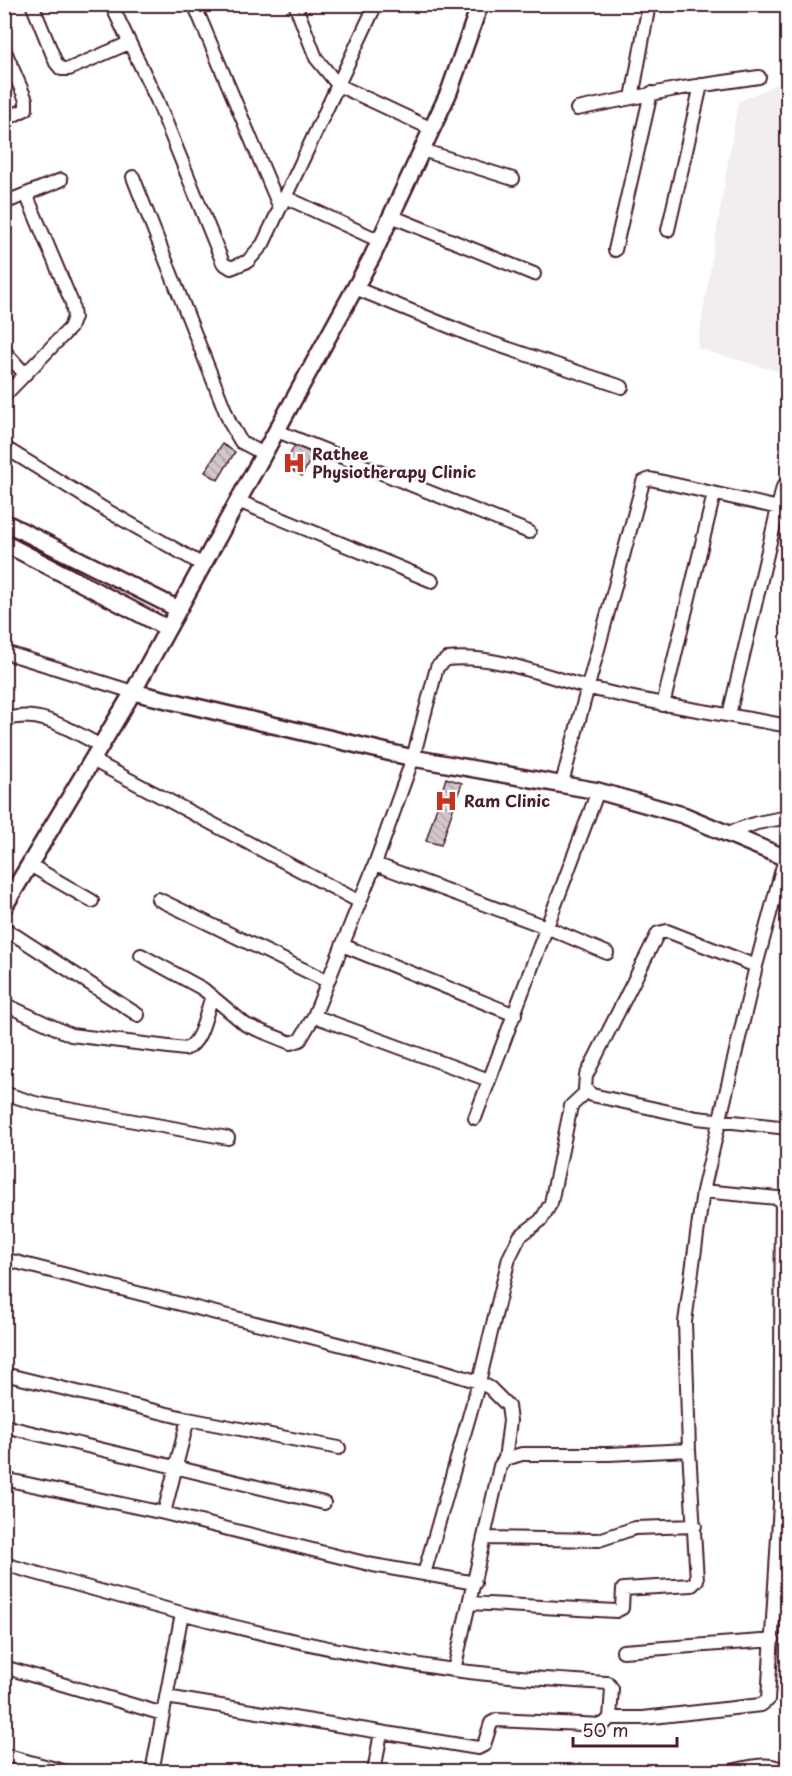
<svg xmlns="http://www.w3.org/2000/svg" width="792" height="1776" font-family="'Playpen Sans',sans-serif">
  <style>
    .built { fill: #f2eeef }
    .building { fill: url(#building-back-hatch); stroke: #4a1f2b; stroke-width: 1.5 }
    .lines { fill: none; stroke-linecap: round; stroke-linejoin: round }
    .minor-casing { stroke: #4a1f2b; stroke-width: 16 }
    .tertiary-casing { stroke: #4a1f2b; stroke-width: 20 }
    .minor { stroke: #fff; stroke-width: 12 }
    .tertiary { stroke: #fff; stroke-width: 15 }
    .labels { text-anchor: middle; stroke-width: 5; stroke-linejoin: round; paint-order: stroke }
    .poi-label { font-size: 16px; font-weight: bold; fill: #4a1f2b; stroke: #fff; text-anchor: start }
  </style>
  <defs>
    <pattern id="building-back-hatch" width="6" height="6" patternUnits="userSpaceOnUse" patternTransform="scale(1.5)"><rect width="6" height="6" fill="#d2c7cb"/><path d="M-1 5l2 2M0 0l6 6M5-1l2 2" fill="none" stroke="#b6aaae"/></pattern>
  </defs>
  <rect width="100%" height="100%" fill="#fff"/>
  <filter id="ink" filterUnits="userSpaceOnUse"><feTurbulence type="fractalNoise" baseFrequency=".0167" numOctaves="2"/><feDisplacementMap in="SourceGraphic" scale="12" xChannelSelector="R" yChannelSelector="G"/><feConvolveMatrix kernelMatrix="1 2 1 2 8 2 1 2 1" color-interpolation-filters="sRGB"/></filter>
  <g filter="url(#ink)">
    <!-- built -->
    <path class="built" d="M787,79V374L697,348L738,102Z"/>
    <!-- building -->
    <path class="building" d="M296,443L314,452L302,476L284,466Z
      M222,444L235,452L218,480L205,472Z
      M446,778L462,783L441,845L426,841Z"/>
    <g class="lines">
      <!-- minor casing -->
      <g class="minor-casing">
        <path id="minor" d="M32,4L56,63L61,69H69L129,43
          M111,4L157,100L223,263L231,268L248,261L263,244L376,4
          M194,4L280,208
          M295,4L316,58L338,85L432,129
          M4,49L26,100V109L4,120
          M632,98L649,4
          M577,109L676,89L759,77
          M422,150L513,179
          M133,177L230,423L241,442L264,454
          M285,197L380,241
          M4,203L61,180
          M391,216L534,274
          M668,230L701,85
          M615,250L651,93
          M355,288L480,339L622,387
          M4,351L25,374
          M4,396L70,328L74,317L72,303L26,194
          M277,431L529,532
          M4,447L106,510L203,565
          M238,501L432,581
          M4,652L133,692
          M663,705L714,494
          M729,715L783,487L788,482
          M4,720C40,708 70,730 101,746
          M92,760L360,902
          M562,783L643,482L650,479L779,508
          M728,833L757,823L788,817
          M375,864L546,927L607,953
          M30,865L92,901
          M158,899L327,981
          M4,928L138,1015
          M342,945L515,1015
          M141,955L203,989L246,1025L291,1043L300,1040L314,1016L375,864L413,758L437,667L447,659C496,654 543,676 590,688C655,705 721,713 788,726
          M756,966L667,931L658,933L586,1076L585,1088L592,1095L697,1118L788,1128
          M4,1004L71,1035L185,1049C202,1044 206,1012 212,996
          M314,1016L489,1080
          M4,1093L35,1103L228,1138
          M475,1118L598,791
          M703,1191L788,1199
          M4,1259L440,1370L479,1382L490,1388L508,1406L510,1421L505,1459L500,1466L454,1670
          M4,1374L188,1419L339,1448
          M4,1426L324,1503
          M505,1459L522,1454H609L689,1450
          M4,1479L164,1513L373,1565L475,1583
          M164,1513L188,1419
          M484,1538L599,1540L635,1528L695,1526
          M4,1564C152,1606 302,1649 454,1670C505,1677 557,1680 608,1683L612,1689L610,1718L603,1725L497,1720L491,1723L484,1745L478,1748L166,1697
          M424,1574L479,1382L509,1258L520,1236L541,1220L551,1203L571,1106L587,1091
          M469,1603L616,1611L622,1608L623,1589L692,1585L697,1580L689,1450L685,1322L703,1191L756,966L785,858
          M623,1651L773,1640
          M4,1667L163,1714
          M610,1718H643L761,1705L768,1700L780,1504L782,1198
          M4,1755L67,1772
          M152,1772L182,1613
          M374,1772L381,1732
          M727,1772C742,1769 774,1759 783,1772"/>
      </g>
      <!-- tertiary casing -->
      <g class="tertiary-casing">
        <path id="tertiary" d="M4,522L178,609
          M4,543L167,628
          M133,692L413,758L598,791L683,815L788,859
          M4,907L133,692L372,257L449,92L480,4"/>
      </g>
      <!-- minor -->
      <use href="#minor" class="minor"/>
      <!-- tertiary -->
      <use href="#tertiary" class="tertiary"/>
    </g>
  </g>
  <!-- icons -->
  <defs>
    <g id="hospital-bare" transform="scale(1.8)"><path d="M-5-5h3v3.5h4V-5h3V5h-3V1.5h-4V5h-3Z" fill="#c8321e" stroke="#fff" stroke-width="2.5" paint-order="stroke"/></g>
  </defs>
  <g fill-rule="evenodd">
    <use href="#hospital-bare" x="294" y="463"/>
    <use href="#hospital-bare" x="446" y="801"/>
  </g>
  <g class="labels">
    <!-- poi labels -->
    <g class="poi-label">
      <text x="312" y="460">Rathee<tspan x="312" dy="18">Physiotherapy Clinic</tspan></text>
      <text x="464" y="807">Ram Clinic</text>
    </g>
  </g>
  <!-- margin -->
  <rect width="792" height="1776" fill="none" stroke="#fff" stroke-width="24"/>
  <rect x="12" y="12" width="768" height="1752" fill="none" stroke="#4a1f2b" stroke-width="2" filter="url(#ink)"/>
  <!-- scale -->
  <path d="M573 1737v9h104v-9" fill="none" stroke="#4a1f2b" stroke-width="3"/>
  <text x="582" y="1737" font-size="18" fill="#4a1f2b" stroke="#ffffff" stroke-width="4.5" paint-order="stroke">50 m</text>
</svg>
